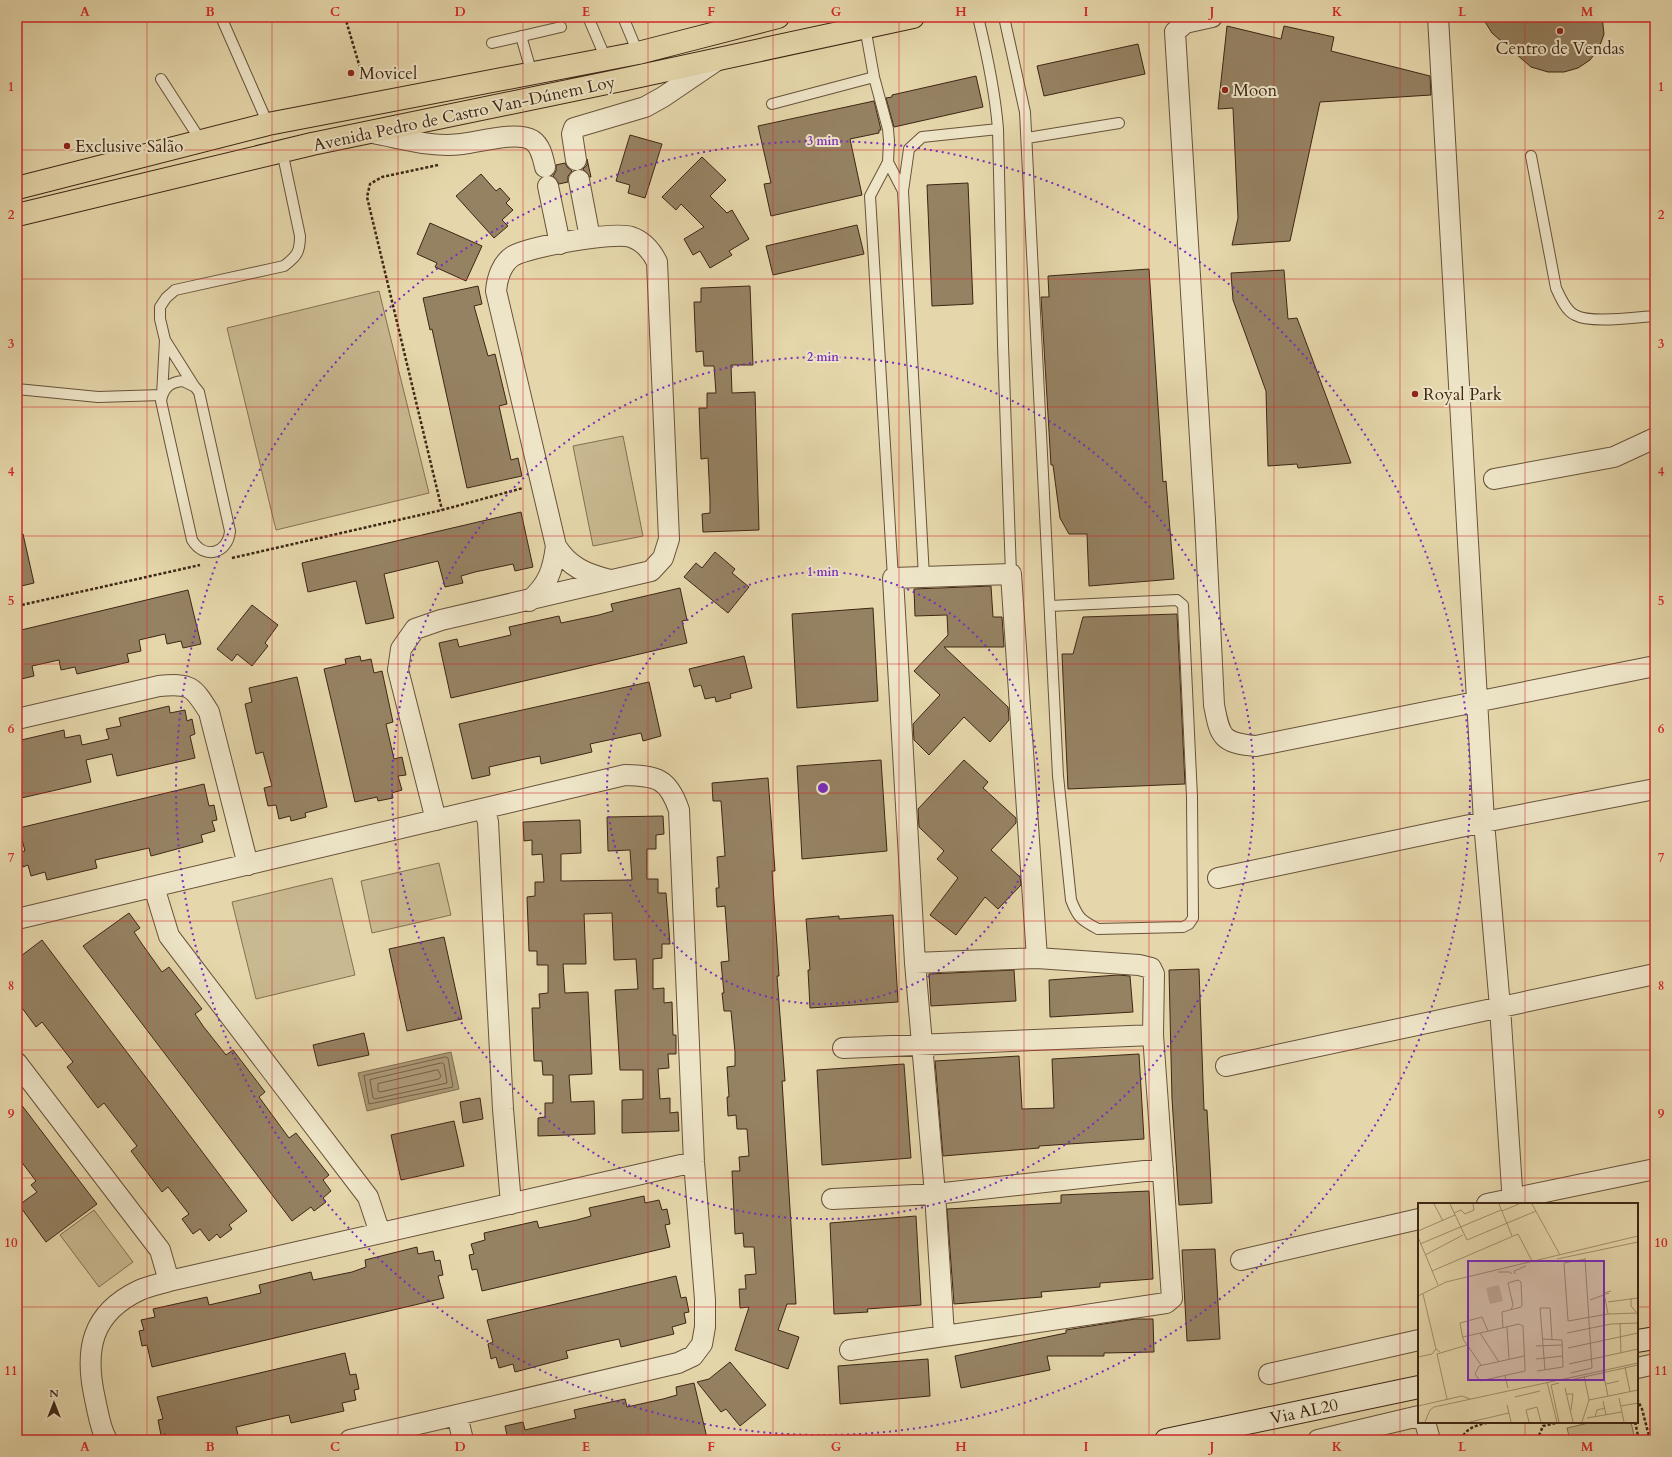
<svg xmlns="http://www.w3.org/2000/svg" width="1672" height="1457" font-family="Cardo,serif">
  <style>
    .green { fill: #c9b991; stroke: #847052 }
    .water { fill: #ac9b78; stroke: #806c50 }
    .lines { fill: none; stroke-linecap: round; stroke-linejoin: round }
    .shore { stroke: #756046; stroke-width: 1 }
    .building { fill: #958263; stroke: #3e2614 }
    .lane-casing { stroke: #68523a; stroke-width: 12 }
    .street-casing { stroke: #68523a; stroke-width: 22 }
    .secondary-casing { stroke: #3e2614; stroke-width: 24 }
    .highway-casing { stroke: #3e2614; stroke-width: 24 }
    .path { stroke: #3e2614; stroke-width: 2.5; stroke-dasharray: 3 2; stroke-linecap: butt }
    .lane { stroke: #eee5c8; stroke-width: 10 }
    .street { stroke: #eee5c8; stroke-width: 20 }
    .secondary { stroke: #eee5c8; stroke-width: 22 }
    .highway { stroke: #e5d7ab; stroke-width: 22 }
    .grid { fill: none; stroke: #d62828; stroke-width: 1; stroke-opacity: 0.55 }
    .ring { fill: none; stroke: #7b2cbf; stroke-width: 2; stroke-dasharray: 2 4 }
    .poi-dot { fill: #8f2418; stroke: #eee5c8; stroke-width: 1.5 }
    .labels { text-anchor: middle; stroke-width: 4; stroke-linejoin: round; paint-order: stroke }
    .poi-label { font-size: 17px; fill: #3e2614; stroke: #eee5c8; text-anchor: start }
    .street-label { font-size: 17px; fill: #3e2614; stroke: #eee5c8 }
    .inset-road { fill: none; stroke: #a2906f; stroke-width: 1 }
    .view { fill: #7b2cbf; fill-opacity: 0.15; stroke: #7b2cbf; stroke-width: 2 }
    .inset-edge { fill: none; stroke: #3e2614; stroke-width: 2 }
    .centre { fill: #7b2cbf; stroke: #eee5c8; stroke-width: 2 }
    .ring-label { font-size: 12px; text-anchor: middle; font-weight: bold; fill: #7b2cbf; stroke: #eee5c8; stroke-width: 4; stroke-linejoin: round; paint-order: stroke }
    .neatline { fill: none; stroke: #d62828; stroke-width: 1.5 }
    .grid-label { font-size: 13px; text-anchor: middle; font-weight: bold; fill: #d62828 }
  </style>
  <rect width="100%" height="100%" fill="#e5d7ab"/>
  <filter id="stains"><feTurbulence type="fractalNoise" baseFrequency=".005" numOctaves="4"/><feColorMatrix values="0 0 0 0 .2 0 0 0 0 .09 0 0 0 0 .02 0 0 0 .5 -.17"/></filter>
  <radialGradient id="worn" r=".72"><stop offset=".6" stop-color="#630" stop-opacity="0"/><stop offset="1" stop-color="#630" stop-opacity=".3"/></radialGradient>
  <!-- green -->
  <path class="green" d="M379,291L429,493L276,530L227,328Z
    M623,436L643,536L593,546L573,446Z
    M439,863L451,915L372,933L361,881Z
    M332,878L355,975L256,999L232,902Z
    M94,1210L133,1262L99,1287L60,1235Z
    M1593,1422H1631L1635,1440H1570L1567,1428Z"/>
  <!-- water -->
  <path class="water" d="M451,1052L459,1089L367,1111L358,1073Z"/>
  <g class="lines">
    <!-- shore -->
    <path class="shore" d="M446,1057L448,1058L453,1087L369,1104L364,1076Z
      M442,1063L444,1064L447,1083L375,1099L373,1098L370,1080Z
      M438,1070L441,1076L439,1079L380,1092L378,1091V1084Z"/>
  </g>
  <!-- building -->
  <path class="building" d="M1482,17H1602L1604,34L1599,48L1590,60L1578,68L1564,72H1548L1531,67L1492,33Z
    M1227,26L1281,39L1284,26L1334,37L1331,51L1430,76L1431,95L1320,102L1290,241L1232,245L1238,218L1233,108L1218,109Z
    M1138,44L1145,74L1044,96L1037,66Z
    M976,76L983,107L894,127L886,98L892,97V95Z
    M874,101L881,130H879V133L850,139L862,195L771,216L764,184L771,183L758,126Z
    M630,135L662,144L645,198L628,193L630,185L616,181Z
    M702,157L726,180L710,196L727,213L732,210L749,239L729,251L732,255L710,268L700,251L693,255L684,239L704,227L681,204L676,210L662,197Z
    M587,159L591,177H590L583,169L587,165Z
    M565,163L567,167L572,171L568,176V182L559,184L553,176L556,171V165Z
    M481,174L496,191L500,188L510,199L506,203L513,210L502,220L508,226L494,238L456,196Z
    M968,183L973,304L932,306L927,185Z
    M430,223L482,246L466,281L435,267L437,263L417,254Z
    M857,225L864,254L773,275L766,246Z
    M1149,269L1163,482L1166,481L1174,579L1089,586L1087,534H1069L1060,518L1053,465H1051L1041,297H1049L1048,276Z
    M1284,270L1288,319L1297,318L1351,463L1298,468L1297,464L1268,466L1266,391L1233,300L1231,273Z
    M478,286L482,304L474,306L488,356L495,354L507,404L499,406L511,460L518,458L522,476L467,488L432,329L430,330L423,298Z
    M750,286L753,365H731L732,393L755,392L759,530L703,532L702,514L710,513V499L708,458L701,459L699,408H707V393H716L714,366H704L703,351L696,352L694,302H701V288Z
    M521,512L533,567L515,571L513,564L475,572L461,576L463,583L445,587L438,561L384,574L394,618L366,624L356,581L308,592L302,563Z
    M17,534H23L34,583L17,587Z
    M715,552L735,569L732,573L749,587L728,613L684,577L696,563L702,568Z
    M991,586L993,617H1002L1004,647H944L1008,707L1009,720L990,742L964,717L929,755L914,740L913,724L940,695L914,671L948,635L947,615L915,616L914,589Z
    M680,588L687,620L682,621L687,643L451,698L439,643L457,639L459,647L511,635L509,627L527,623L559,616L561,623L599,615L613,611L611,604Z
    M188,590L201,644L183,648L181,641L167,644L165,634L139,640L141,651L127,654L129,662L77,674L75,667L61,670L59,660L32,666L34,676L17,680V631Z
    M252,605L278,625L265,643L268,646L252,666L237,654L232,661L217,649Z
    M873,608L878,701L797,708L792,614Z
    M1177,614L1185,784L1068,789L1062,654H1073L1083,617Z
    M360,656L361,661L371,659L374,673L382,671L393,722L386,724L394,759L402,757L406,775L398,776L402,790L392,793L393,798L378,801L377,797L355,802L324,669L346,664L345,659Z
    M744,656L752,688L730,694L731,698L716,702L715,697L705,699L701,685L694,687L689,669Z
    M297,677L327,807L305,813L306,817L291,821L290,816L279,819L276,805L268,806L264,788L272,786L263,752L256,754L245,704L252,702L249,688Z
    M649,682L661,736L643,741L641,733L627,736L590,744L592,752L541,764L540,756L525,759L489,767L490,775L472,779L459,724Z
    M169,706L170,713L185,710L187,721L192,719L195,734L190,736L195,758L117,776L112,754L86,760L91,782L17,799V741L64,730L65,738L80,735L82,745L109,739L106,729L121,726L119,718Z
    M881,760L887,851L802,859L797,766Z
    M964,760L988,782L983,788L1016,818V823L991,850L1020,877L1021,885L998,909L985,897L956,935L930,915L958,878L937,859L944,851L919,827L918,809Z
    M768,778L775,871H772L779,976H777L785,1081H782L796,1304H787L778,1330L799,1337L788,1369L735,1350L749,1307L740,1308L739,1289H746L745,1275L756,1274L754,1247H744L743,1233L735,1234L732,1171H740L739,1157L749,1156L747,1129H737L736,1115L728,1116L727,1097H729L727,1067L735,1066V1052L731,1011H724L722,993H724L721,962L729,961L725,906L717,907L716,888H719L717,857L725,856L724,842L721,801H713L712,783Z
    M204,784L209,806L214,805L217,820L212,821L215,831L201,835L203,842L151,856L149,848L95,860L97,868L47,880L45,872L31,876L28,865L23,867L20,852L25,851L19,828Z
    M663,816L664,834L656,835V849H647V879H658V893H666L670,944H662V958L653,959V989L664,988V1003L672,1002L673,1035H676V1054H668L669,1068L658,1069L660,1099L670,1098V1113L678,1112L679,1131L622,1133V1100L643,1099V1070H620L615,990L638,989L636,959L614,960L612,913L584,914L586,964H563L565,993L588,992L592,1074L569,1075L571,1102L594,1101L595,1134L538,1136V1118L545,1117V1103H553V1075H543L542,1061H534L532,1008H540L539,994L548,993V965H537V951H529L527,897L535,896V882H544L542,854L532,855V840L524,841L523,822L580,820L581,853L561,854V881L632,880L630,850L608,851L607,817Z
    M129,913L140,928L134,932L142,944L162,972L169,967L202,1009L195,1014L203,1026L226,1055L233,1050L265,1092L259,1097L289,1138L296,1133L329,1175L323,1180L331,1191L323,1198L326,1202L314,1211L311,1207L292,1221L83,946Z
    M893,915L898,1002L810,1008L808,970H810L806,919L839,916V919Z
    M444,937L462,1019L407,1031L389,949Z
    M42,940L247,1211L229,1225L232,1229L220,1238L217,1234L209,1241L200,1229L193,1234L182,1219L189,1214L168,1187L162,1192L131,1151L137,1146L104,1103L98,1108L67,1067L73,1062L42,1022L36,1027L17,1001V959Z
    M1199,969L1204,1110H1207L1212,1203L1179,1205L1172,1099L1169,970Z
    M1014,970L1016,1001L931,1006L929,974Z
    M1118,975L1130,976L1133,1012L1050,1017L1049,980Z
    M364,1033L369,1055L318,1066L313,1045Z
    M1139,1054L1144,1139L1039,1146V1148L943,1156L935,1061L1019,1056L1022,1109L1054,1108L1052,1059Z
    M904,1064L911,1158L822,1165L817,1070Z
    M480,1098L483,1119L463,1123L460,1102Z
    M17,1099L97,1204L46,1242L19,1205L37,1192L31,1185L36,1181L17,1156Z
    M454,1121L464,1166L401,1180L391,1135Z
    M1149,1191L1153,1279L1100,1283V1287L1041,1292L1042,1297L954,1304L947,1209L1061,1203V1195Z
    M644,1196L645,1203L659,1200L662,1210L667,1209L670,1224L665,1225L670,1247L482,1291L477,1269L472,1270L469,1255L474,1254L471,1244L485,1240L484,1233L537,1221L539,1228L577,1220L591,1216L589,1208Z
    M916,1216L921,1305L867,1309L868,1312L834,1314L830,1223Z
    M417,1247L418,1254L433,1251L435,1261L440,1260L443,1275L438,1276L444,1298L152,1367L147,1345L142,1346L139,1331L144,1330L141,1320L155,1317L153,1309L207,1297L209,1305L261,1293L259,1285L311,1272L313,1280L352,1272L366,1267L365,1260Z
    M1215,1249L1220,1339L1187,1341L1182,1250Z
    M676,1276L681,1298L686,1297L689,1312L684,1313L686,1323L672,1327L674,1334L621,1347L619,1339L605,1342L566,1351L568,1358L515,1372L513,1364L499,1368L496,1357L491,1359L488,1344L493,1342L487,1320Z
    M1135,1319H1153L1154,1352L1104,1353V1356H1047L1050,1370L961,1388L955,1356L1066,1333V1330Z
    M345,1353L350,1375L356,1374L359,1389L354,1390L356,1400L342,1403L344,1411L291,1423L289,1415L275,1418L236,1427L238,1435L217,1440H168L166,1434L161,1435L158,1420L163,1419L157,1397Z
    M928,1359L930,1396L840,1404L838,1366Z
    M730,1362L766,1405L740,1426L726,1409L721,1412L697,1382L709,1379Z
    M694,1383L707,1438L696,1440H508L505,1426L523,1422L525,1430L576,1418L574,1410L592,1406L625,1399L627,1407L663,1399L677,1395L676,1387Z"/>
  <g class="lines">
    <!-- lane casing -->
    <g class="lane-casing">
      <path id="lane" d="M221,17L268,124
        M588,17L606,59
        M623,17L638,53
        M978,17C987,54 995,91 998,129L1003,345L1011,574
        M1004,17L1025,112L1058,776L1071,900C1078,918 1081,920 1098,929L1183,927L1189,924L1193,918L1192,797L1183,605L1177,600L1050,606
        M865,27L874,77L888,129L889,141L888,162L870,196L893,578
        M521,36L532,74
        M492,43L561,27
        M161,79L201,141
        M772,104L874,77
        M1027,138L1119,123
        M1531,156L1556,288C1560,297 1566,311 1575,315C1591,324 1636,317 1655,316
        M888,162L903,191L924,577
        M903,191L909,149L922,137L998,129
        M165,340L194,386
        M183,381L195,387L199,392L230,531C228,554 204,560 192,540L161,401C163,388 170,382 183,381Z
        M17,389L98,397L162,395L165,340L160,319V307L166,298L175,290L284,266C297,256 300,252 300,236L282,151"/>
    </g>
    <!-- street casing -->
    <g class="street-casing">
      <path id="street" d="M1212,17L1185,23L1175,32L1205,520L1214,705C1220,736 1221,743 1256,746L1655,666
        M1438,17L1484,822L1500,1007L1513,1204
        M372,133C401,138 432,148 462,144C480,142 516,131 532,140C541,146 543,158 545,167
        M576,160L572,134L574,128L645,107L663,97L716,61
        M579,180L590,238
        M548,186L560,244
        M1494,479L1614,457L1655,438
        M556,546C569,567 586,574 610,580
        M17,719L159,686C190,683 193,686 209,712L248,865
        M484,809L488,822L503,1109L511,1204
        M436,820L398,670L401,649L415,629L441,620L651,571L663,558L669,539L657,262C652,252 643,241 631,237C614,231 529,247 513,256C502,263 497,278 496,291L556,546C553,570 548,585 529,601
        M1218,878L1484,822L1655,789
        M154,887L169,936L368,1197L380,1233
        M17,919L625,775C657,776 668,778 679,810L694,1162L705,1300V1327L702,1344L693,1356L678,1363L350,1440
        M843,1048L1153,1035
        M17,1063L160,1250L169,1281
        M1226,1066L1655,974
        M832,1199L935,1194L1163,1169
        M1487,1204L1655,1169
        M1241,1260L1419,1219
        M944,1335L935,1194L915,963L893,578L1011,574L1037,958
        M850,1350L1166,1303L1172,1298L1153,1035L1154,974L1151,968L1139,965L1037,958L915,963
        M1637,1368L1655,1364
        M1269,1374L1419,1340
        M457,1415L463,1440
        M1425,1422L1430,1440
        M107,1440C100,1429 98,1412 95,1399C84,1350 91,1313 140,1290C149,1286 160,1284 169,1281L694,1162
        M1318,1440L1419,1416"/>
    </g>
    <!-- secondary casing -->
    <g class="secondary-casing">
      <path id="secondary" d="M1637,1341L1655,1338
        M1166,1440L1419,1387"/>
    </g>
    <!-- highway casing -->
    <g class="highway-casing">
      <path id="highway" d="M17,188L268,124L638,53L778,17
        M17,215L312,144L626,79L913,17"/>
    </g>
    <!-- path -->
    <path class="path" d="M345,17L363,78
      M438,165L382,177L370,184L367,197L442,510
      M232,558L442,510L523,488
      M17,606L200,565
      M1637,1399L1642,1409L1650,1440
      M1635,1422L1639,1440
      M1461,1440C1466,1427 1478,1425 1490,1422
      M1537,1440L1543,1426L1560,1422"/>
    <!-- lane -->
    <use href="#lane" class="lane"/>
    <!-- street -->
    <use href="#street" class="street"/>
    <!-- secondary -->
    <use href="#secondary" class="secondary"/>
    <!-- highway -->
    <use href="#highway" class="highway"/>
  </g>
  <!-- grid -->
  <path class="grid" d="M147,17V1440M272,17V1440M398,17V1440M523,17V1440M648,17V1440M773,17V1440M899,17V1440M1024,17V1440M1149,17V1440M1274,17V1440M1400,17V1440M1525,17V1204M17,150H1655M17,279H1655M17,407H1655M17,536H1655M17,664H1655M17,793H1655M17,921H1655M17,1050H1655M17,1178H1655M17,1307H1419M1637,1307H1655M1525,1422V1440"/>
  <!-- distance rings -->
  <g class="ring">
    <circle cx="823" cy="788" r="216"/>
    <circle cx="823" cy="788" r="431"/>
    <circle cx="823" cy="788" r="647"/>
  </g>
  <!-- markers -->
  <g class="poi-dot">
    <circle cx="1560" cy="31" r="4"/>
    <circle cx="351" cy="73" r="4"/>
    <circle cx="1225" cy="90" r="4"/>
    <circle cx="67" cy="146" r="4"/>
    <circle cx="1415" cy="394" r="4"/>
  </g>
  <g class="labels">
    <!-- poi labels -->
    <g class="poi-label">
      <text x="1560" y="54" text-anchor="middle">Centro de Vendas</text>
      <text x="359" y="79">Movicel</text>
      <text x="1233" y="96">Moon</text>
      <text x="75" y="152">Exclusive Salão</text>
      <text x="1423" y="400">Royal Park</text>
    </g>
    <!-- street labels -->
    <g class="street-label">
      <text transform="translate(464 113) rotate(-12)" y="6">Avenida Pedro de Castro Van-Dúnem Loy</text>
      <text transform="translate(1304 1411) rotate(-12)" y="6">Via AL20</text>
    </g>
  </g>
  <!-- overview -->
  <g transform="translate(1418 1203)">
    <rect width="220" height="220" fill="#e5d7ab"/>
    <path d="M81,82L85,98L72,101L68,85Z" fill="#c9b991"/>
    <path class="inset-road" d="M16,1L25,18M32,1L49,37L118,8M81,1L94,33M114,1L142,52M84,8L101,1M36,10L43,7L47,11L56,7L55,1M0,28L37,12M0,34L20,82M2,41L83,7M7,52L45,32M139,56L220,39M167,56L146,60L150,118L190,111L220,110M14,68L100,31L114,58M80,69H92L94,71M97,71L96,68L108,63M5,91L18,146L22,149M0,93L28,79L220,33M213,95V103L218,109M172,97L191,90M190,99L220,95M190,111L186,90L193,88M202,120L203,150M89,124L91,156M85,125L84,109L103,104L104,103L103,79L100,77L90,80L95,102L93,107M62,130L81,159M149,130L193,121L220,120M45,134L101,121L105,123L107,164V168L62,178L57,171L61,163L106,153M118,143L144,142M150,145L220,130M0,154L14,151L18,146M118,156L145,153M151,161L220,146M63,162L45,136L42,120L64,114L70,128M207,164L212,189M127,167L122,105H132L134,136M119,168L145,164L144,137L124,136M185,169L190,193M153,170L174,165L167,55M87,173L90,185M152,177L220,162M129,179L139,219M141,180L133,182L141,219M188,181L201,178M147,185L155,219M149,191H155L153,207M97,194L122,188M201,195L206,219M29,196L19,151L49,142M171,197L220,187M185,198L188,212M89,202L93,219M0,203L44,193L52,196M203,203L220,200M177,214L179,207L187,205M169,215L204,209M7,219L12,207L16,204L220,160M52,219L91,210M111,219L108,207L119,204L123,219M164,219L171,197L166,173"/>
    <path class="view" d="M50,58H186V177H50Z"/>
    <rect width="220" height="220" class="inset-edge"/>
  </g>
  <circle cx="823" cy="788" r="6" class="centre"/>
  <g class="ring-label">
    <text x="823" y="145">3 min</text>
    <text x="823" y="361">2 min</text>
    <text x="823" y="576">1 min</text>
  </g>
  <!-- margin -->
  <rect width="1672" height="1457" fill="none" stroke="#e5d7ab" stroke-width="44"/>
  <!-- north arrow -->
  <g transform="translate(54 1403)" stroke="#eee5c8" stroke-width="3" paint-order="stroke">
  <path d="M0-3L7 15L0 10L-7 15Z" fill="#3e2614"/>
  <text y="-6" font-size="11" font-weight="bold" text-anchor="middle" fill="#3e2614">N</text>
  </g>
  <rect x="22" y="22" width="1628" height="1413" class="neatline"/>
  <g class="grid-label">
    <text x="85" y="16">A</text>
    <text x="210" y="16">B</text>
    <text x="335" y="16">C</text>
    <text x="460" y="16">D</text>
    <text x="586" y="16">E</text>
    <text x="711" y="16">F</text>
    <text x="836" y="16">G</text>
    <text x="961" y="16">H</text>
    <text x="1086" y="16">I</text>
    <text x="1212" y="16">J</text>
    <text x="1337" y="16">K</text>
    <text x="1462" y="16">L</text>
    <text x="1587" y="16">M</text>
    <text x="11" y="91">1</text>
    <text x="1661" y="91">1</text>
    <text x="11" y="219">2</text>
    <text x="1661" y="219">2</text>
    <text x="11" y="348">3</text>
    <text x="1661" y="348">3</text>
    <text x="11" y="476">4</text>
    <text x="1661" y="476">4</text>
    <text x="11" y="605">5</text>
    <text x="1661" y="605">5</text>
    <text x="11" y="733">6</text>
    <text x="1661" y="733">6</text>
    <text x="11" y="862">7</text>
    <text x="1661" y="862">7</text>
    <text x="11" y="990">8</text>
    <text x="1661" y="990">8</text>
    <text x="11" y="1118">9</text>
    <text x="1661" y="1118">9</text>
    <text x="11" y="1247">10</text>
    <text x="1661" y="1247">10</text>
    <text x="11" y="1375">11</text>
    <text x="1661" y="1375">11</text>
    <text x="85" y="1451">A</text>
    <text x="210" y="1451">B</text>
    <text x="335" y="1451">C</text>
    <text x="460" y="1451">D</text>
    <text x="586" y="1451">E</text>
    <text x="711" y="1451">F</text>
    <text x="836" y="1451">G</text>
    <text x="961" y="1451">H</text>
    <text x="1086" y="1451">I</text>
    <text x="1212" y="1451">J</text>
    <text x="1337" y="1451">K</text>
    <text x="1462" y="1451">L</text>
    <text x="1587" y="1451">M</text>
  </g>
  <rect width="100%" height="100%" filter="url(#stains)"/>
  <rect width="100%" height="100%" fill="url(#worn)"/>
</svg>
